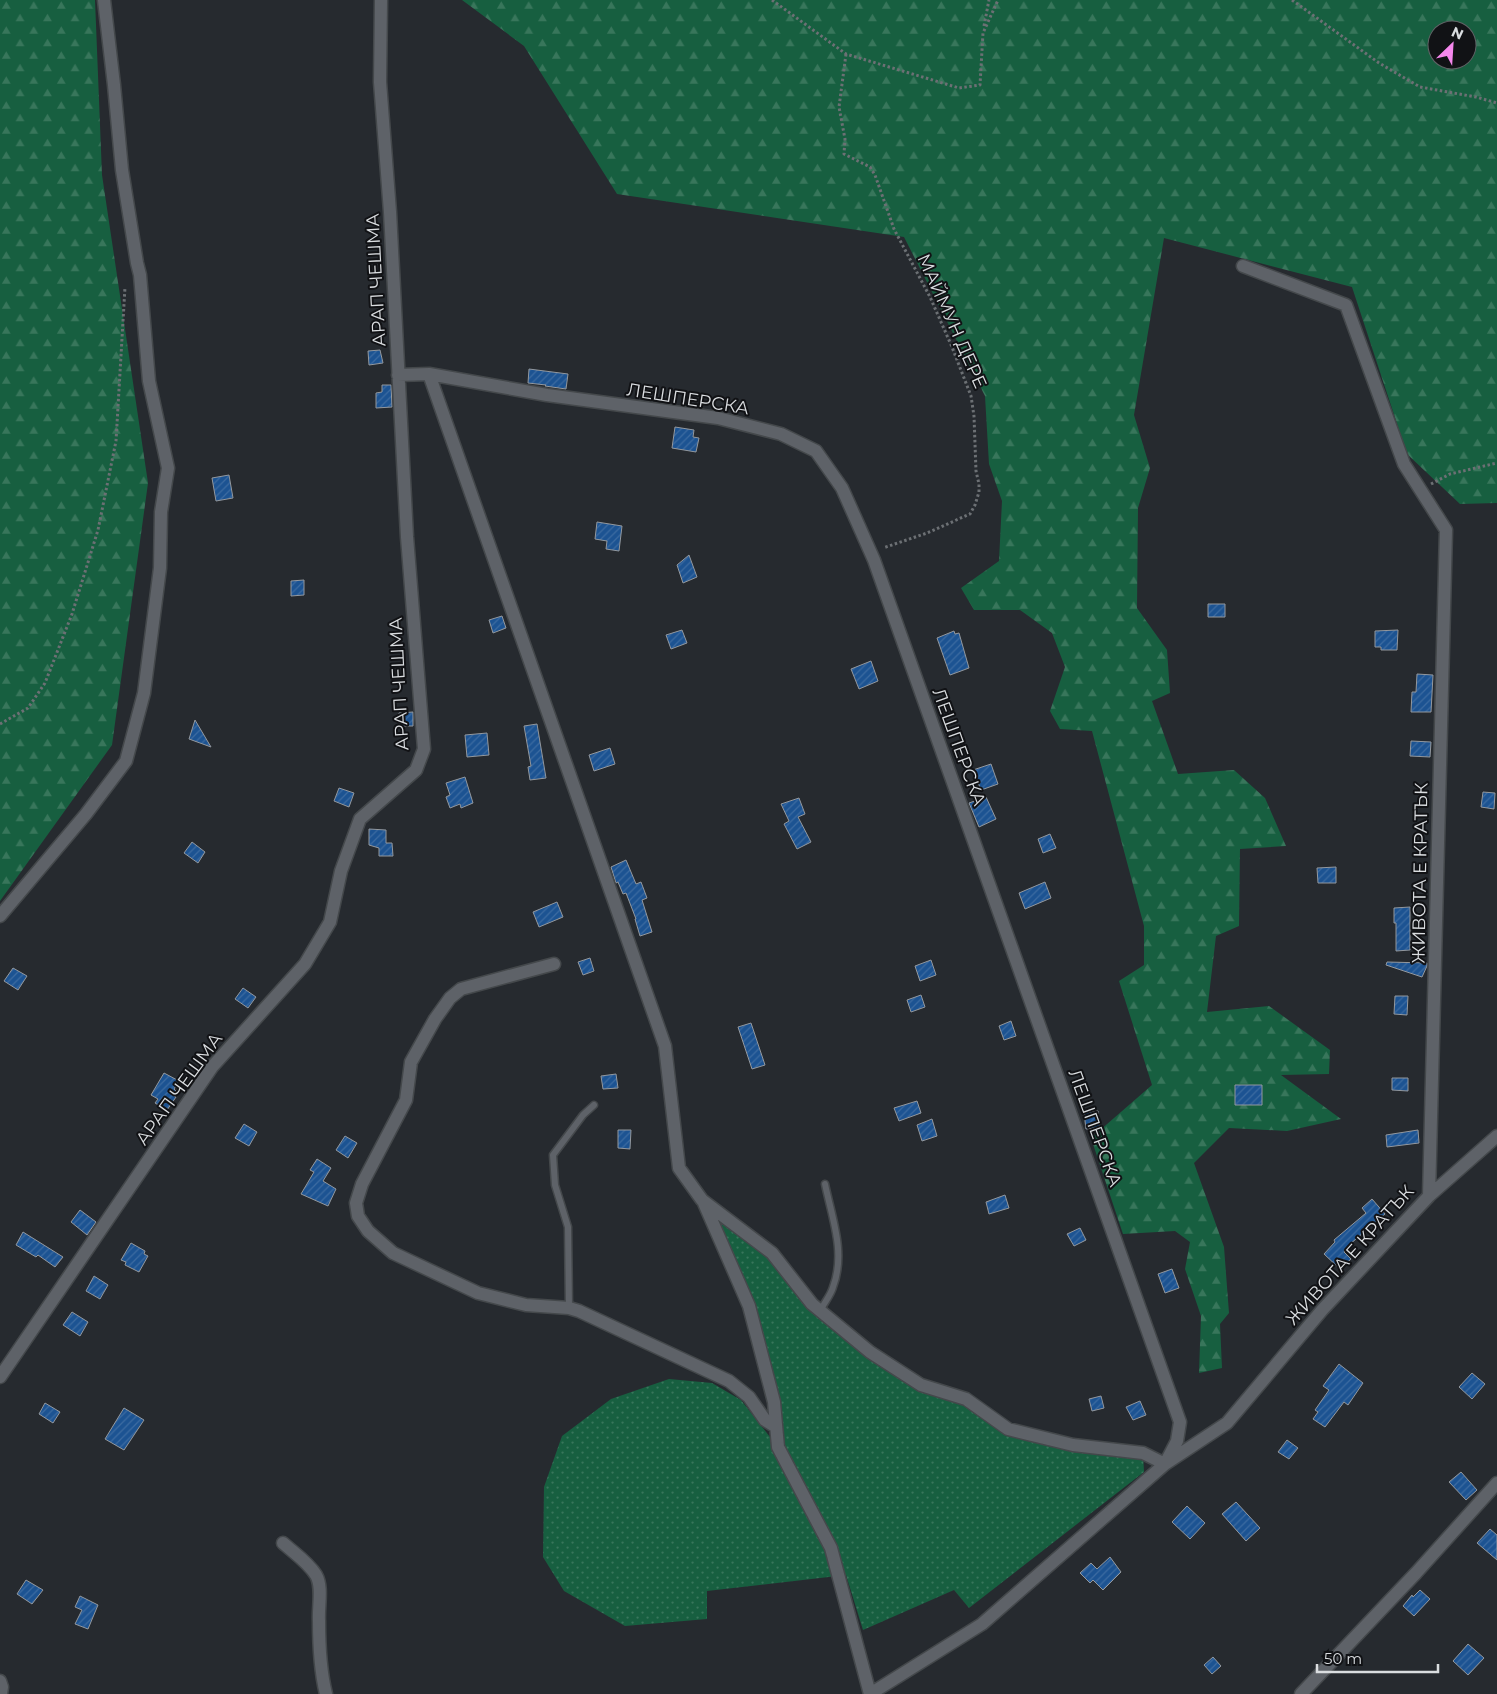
<svg xmlns="http://www.w3.org/2000/svg" width="1497" height="1694" font-family="Montserrat,sans-serif">
  <style>
    .grass { fill: url(#grass-dots) }
    .forest { fill: url(#forest-firs); fill-rule: evenodd }
    .building { fill: url(#building-hatch); stroke: #93989e }
    .lines { fill: none; stroke-linecap: round; stroke-linejoin: round }
    .lane-casing { stroke: #44484b; stroke-width: 9 }
    .street-casing { stroke: #44484b; stroke-width: 15 }
    .path { stroke: #6c7074; stroke-width: 3; stroke-dasharray: 2.5 2.5; stroke-linecap: butt }
    .lane { stroke: #5e6268; stroke-width: 6 }
    .street { stroke: #5e6268; stroke-width: 12 }
    .labels { text-anchor: middle; stroke-width: 4; stroke-linejoin: round; paint-order: stroke }
    .street-label { font-size: 18px; fill: #dadde0; stroke: #111215 }
  </style>
  <defs>
    <pattern id="grass-dots" width="8" height="8" patternUnits="userSpaceOnUse" patternTransform="scale(1.25)"><rect width="8" height="8" fill="#175f40"/><path d="M2 2h.1M6 6h.1" fill="none" stroke="#38765b" stroke-width="1.8" stroke-linecap="round"/></pattern>
    <pattern id="forest-firs" width="22" height="20" patternUnits="userSpaceOnUse" patternTransform="scale(1.25)"><rect width="22" height="20" fill="#175f40"/><path d="M5 1l3.5 6h-7zM16 11l3.5 6h-7z" fill="#38765b"/></pattern>
    <pattern id="building-hatch" width="6" height="6" patternUnits="userSpaceOnUse" patternTransform="scale(1.25)"><rect width="6" height="6" fill="#1c5392"/><path d="M-1 1l2-2M0 6l6-6M5 7l2-2" fill="none" stroke="#3c6ba1"/></pattern>
  </defs>
  <rect width="100%" height="100%" fill="#262a2f"/>
  <!-- grass -->
  <path class="grass" d="M702,1200L772,1253L812,1305L921,1385L966,1399L1008,1429L1143,1453L1144,1472L969,1608L954,1590L863,1630L846,1575L707,1591V1619L625,1626L564,1591L543,1557L544,1487L562,1436L611,1399L669,1379L712,1383L741,1400L777,1446L749,1306Z"/>
  <!-- forest -->
  <path class="forest" d="M0,0H95L102,175L148,483L112,745L0,901Z
    M462,0H1497V503L1460,504L1407,454L1352,287L1164,238L1134,415L1150,468L1138,508L1137,608L1167,650L1170,693L1152,701L1178,774L1234,770L1265,798L1286,846L1240,849L1239,926L1216,936L1207,1012L1269,1006L1330,1050L1329,1074L1281,1075L1341,1119L1287,1131L1229,1128L1194,1163L1224,1247L1229,1313L1220,1324L1222,1368L1199,1373L1201,1316L1185,1269L1190,1242L1175,1231L1123,1234L1091,1138L1152,1085L1119,981L1144,965V926L1092,731L1060,729L1050,711L1065,667L1052,633L1020,610H974L961,588L999,561L1002,501L989,464L985,396L904,237L617,194L524,46ZM1437,30H1467V60H1437Z"/>
  <!-- building -->
  <path class="building" d="M380,350L383,363L369,365L368,351Z
    M529,369L568,374L566,389L545,386L546,385L528,383Z
    M382,385H391L392,407L376,408V393L382,392Z
    M675,427L694,430L693,437L699,438L696,452L672,448Z
    M229,475L233,498L216,501L212,478Z
    M597,522L622,526L619,551L606,549L607,541L595,539Z
    M689,555L697,577L683,583L677,565Z
    M304,580V595L291,596V581Z
    M1208,604H1225V617H1208Z
    M502,616L506,628L493,633L489,620Z
    M682,630L687,643L671,649L666,635Z
    M1398,630L1397,650H1381V647H1375V631Z
    M954,631L955,634L959,633L969,668L950,675L937,638Z
    M871,661L878,681L859,689L851,669Z
    M1417,674L1433,675L1431,712H1411L1412,692H1416Z
    M413,712V726H400L399,713Z
    M195,720L211,747L189,739Z
    M537,724L546,778L530,780L528,767L531,766L524,726Z
    M487,733L489,755L467,757L465,735Z
    M1411,741L1431,742L1430,757L1410,756Z
    M610,748L615,764L594,771L589,755Z
    M991,764L998,784L981,790L973,770Z
    M465,777L473,803L461,808L460,804L450,808L446,797L450,795L446,783Z
    M339,788L354,793L349,807L334,801Z
    M1483,792L1495,793L1494,809L1481,807Z
    M986,797L996,819L979,827L969,803Z
    M799,798L805,814L798,817L811,842L797,849L784,824L789,821L781,804Z
    M369,829L386,830V843H392L393,856H379V848L369,845Z
    M1050,834L1056,848L1043,853L1038,839Z
    M192,842L205,852L198,863L184,853Z
    M626,860L636,884L641,882L647,898L642,900L652,932L640,936L635,919H636L626,893L623,894L618,882L616,883L611,867Z
    M1336,867V883H1318L1317,868Z
    M1045,882L1051,898L1025,909L1019,893Z
    M557,902L563,917L539,927L533,912Z
    M1410,907V950L1396,951V923H1394V908Z
    M590,958L594,971L583,975L578,962Z
    M931,960L936,975L920,981L915,966Z
    M1387,962L1427,963V966L1422,977L1386,965Z
    M13,968L27,976L18,990L4,981Z
    M243,988L256,997L248,1008L235,999Z
    M921,995L925,1007L911,1012L907,1000Z
    M1395,996H1408L1407,1015L1394,1014Z
    M1011,1021L1016,1036L1004,1040L999,1026Z
    M751,1023L765,1065L752,1069L738,1027Z
    M164,1073L179,1081L174,1089L176,1091L173,1095L176,1097L167,1110L155,1103L158,1099L151,1095Z
    M616,1074L618,1088L603,1089L601,1076Z
    M1392,1078H1408V1091L1392,1090Z
    M1235,1085H1262V1105H1235Z
    M917,1101L921,1113L899,1121L894,1108Z
    M1098,1111L1100,1127L1086,1129L1084,1113Z
    M932,1119L937,1136L922,1141L917,1125Z
    M244,1124L257,1132L249,1146L235,1138Z
    M618,1130H631L630,1149L618,1148Z
    M1418,1130L1419,1143L1387,1147L1386,1135Z
    M345,1136L357,1143L348,1158L336,1150Z
    M317,1159L331,1168L323,1181L336,1189L328,1206L301,1194L314,1172L310,1170Z
    M1005,1195L1009,1208L989,1214L986,1202Z
    M1372,1199L1385,1214L1349,1245L1350,1246L1344,1252L1351,1259L1340,1269L1324,1254L1335,1242L1334,1240L1366,1213L1362,1208Z
    M80,1210L96,1222L87,1235L71,1222Z
    M1080,1228L1086,1240L1074,1246L1067,1234Z
    M23,1232L63,1257L55,1267L38,1255L36,1257L16,1245Z
    M131,1243L145,1251L144,1254L148,1256L139,1272L125,1265L126,1262L121,1260Z
    M1172,1269L1179,1288L1165,1293L1158,1274Z
    M94,1276L108,1285L100,1299L86,1291Z
    M72,1312L88,1322L80,1336L63,1325Z
    M1339,1364L1363,1383L1348,1405L1344,1402L1325,1427L1313,1419L1318,1412L1315,1410L1329,1390L1323,1386Z
    M1472,1373L1485,1384L1472,1399L1459,1387Z
    M1101,1396L1104,1408L1092,1411L1089,1399Z
    M1140,1401L1146,1415L1133,1420L1126,1407Z
    M45,1403L60,1412L53,1423L39,1414Z
    M124,1408L144,1420L124,1450L105,1439Z
    M1287,1440L1298,1448L1289,1459L1278,1452Z
    M1461,1472L1477,1490L1466,1500L1449,1482Z
    M1236,1502L1260,1528L1246,1541L1222,1514Z
    M1187,1506L1205,1523L1190,1539L1172,1522Z
    M1490,1529L1497,1535V1560L1477,1543Z
    M1110,1557L1121,1572L1103,1590L1093,1580L1090,1583L1080,1573L1091,1563L1097,1569Z
    M26,1580L43,1590L32,1604L17,1594Z
    M1420,1590L1430,1599L1414,1616L1403,1606L1412,1595L1413,1597Z
    M80,1596L98,1605L88,1629L75,1624L82,1610L75,1607Z
    M1468,1644L1484,1658L1468,1675L1453,1661Z
    M1213,1657L1221,1666L1212,1674L1204,1665Z"/>
  <g class="lines">
    <!-- lane casing -->
    <g class="lane-casing">
      <path id="lane" d="M569,1308L568,1227L555,1185L553,1155L583,1115L594,1105
        M820,1311C824,1303 831,1295 833,1287C846,1253 832,1218 825,1184"/>
    </g>
    <!-- street casing -->
    <g class="street-casing">
      <path id="street" d="M429,374L665,1046L679,1168L702,1200L772,1253L812,1304L870,1352L921,1385L966,1399L1008,1429L1073,1445L1143,1453L1165,1464
        M398,375L429,374L547,395L718,418L781,434L816,451L842,488L874,560L1180,1422L1177,1441L1166,1462
        M0,916L86,814L126,761L144,693L160,568L161,512L168,468L149,381L140,275L137,263L122,170L114,85L104,0
        M554,964L461,989L450,998L435,1019L411,1062L406,1100L362,1184L356,1203L358,1216L368,1231L393,1253L478,1293L526,1305L569,1308L579,1311L729,1381L749,1397L765,1420L776,1427
        M1429,1196L1497,1136
        M704,1203L749,1306L774,1402L778,1447L831,1548L870,1694
        M0,1377L212,1067L305,964L330,922L341,871L360,819L416,770L424,749L407,537L390,212L380,82L381,0
        M283,1543C294,1553 308,1562 316,1575C323,1587 318,1607 319,1621C319,1646 320,1670 326,1694
        M0,1681L2,1687L1,1694
        M870,1694L982,1624L1165,1464L1227,1423L1323,1309L1429,1196L1446,530L1404,464L1346,305L1243,266
        M1301,1694L1416,1573L1497,1483"/>
    </g>
    <!-- path -->
    <path class="path" d="M772,0L846,54L959,88L980,85L983,33L998,0
      M1292,0L1379,63L1420,87L1476,97L1497,103
      M984,26L989,0
      M846,54L839,107L845,139L844,154L870,167L875,175L894,229L930,297L952,347L971,396L974,416L976,471L979,484V492L975,505L970,514L927,533L883,548
      M1431,484L1450,474L1497,463
      M0,724L28,708L45,683L72,614L98,530L116,441L125,287"/>
    <!-- lane -->
    <use href="#lane" class="lane"/>
    <!-- street -->
    <use href="#street" class="street"/>
  </g>
  <g class="labels">
    <!-- street labels -->
    <g class="street-label">
      <text transform="translate(376 280) rotate(-93)" y="6">АРАП ЧЕШМА</text>
      <text transform="translate(952 321) rotate(66)" y="6">МАЙМУН ДЕРЕ</text>
      <text transform="translate(688 399) rotate(9)" y="6">ЛЕШПЕРСКА</text>
      <text transform="translate(399 684) rotate(-93)" y="6">АРАП ЧЕШМА</text>
      <text transform="translate(959 747) rotate(70)" y="6">ЛЕШПЕРСКА</text>
      <text transform="translate(1420 873) rotate(-89)" y="6">ЖИВОТА Е КРАТЪК</text>
      <text transform="translate(179 1089) rotate(-54)" y="6">АРАП ЧЕШМА</text>
      <text transform="translate(1095 1128) rotate(70)" y="6">ЛЕШПЕРСКА</text>
      <text transform="translate(1350 1255) rotate(-48)" y="6">ЖИВОТА Е КРАТЪК</text>
    </g>
  </g>
  <!-- north arrow -->
  <g transform="translate(1452 45) rotate(25)"><circle r="24" fill="#111215" stroke="#616366"/>
  <path d="M0-4L9 19L0 12L-9 19Z" fill="#f688ed"/>
  <text y="-8" font-size="14" font-weight="bold" text-anchor="middle" fill="#dadde0">N</text>
  </g>
  <!-- scale -->
  <path d="M1317 1664v8h121v-8" fill="none" stroke="#dadde0" stroke-width="2.5"/>
  <text x="1324" y="1664" font-size="15" fill="#dadde0" stroke="#111215" stroke-width="4" paint-order="stroke">50 m</text>
</svg>
